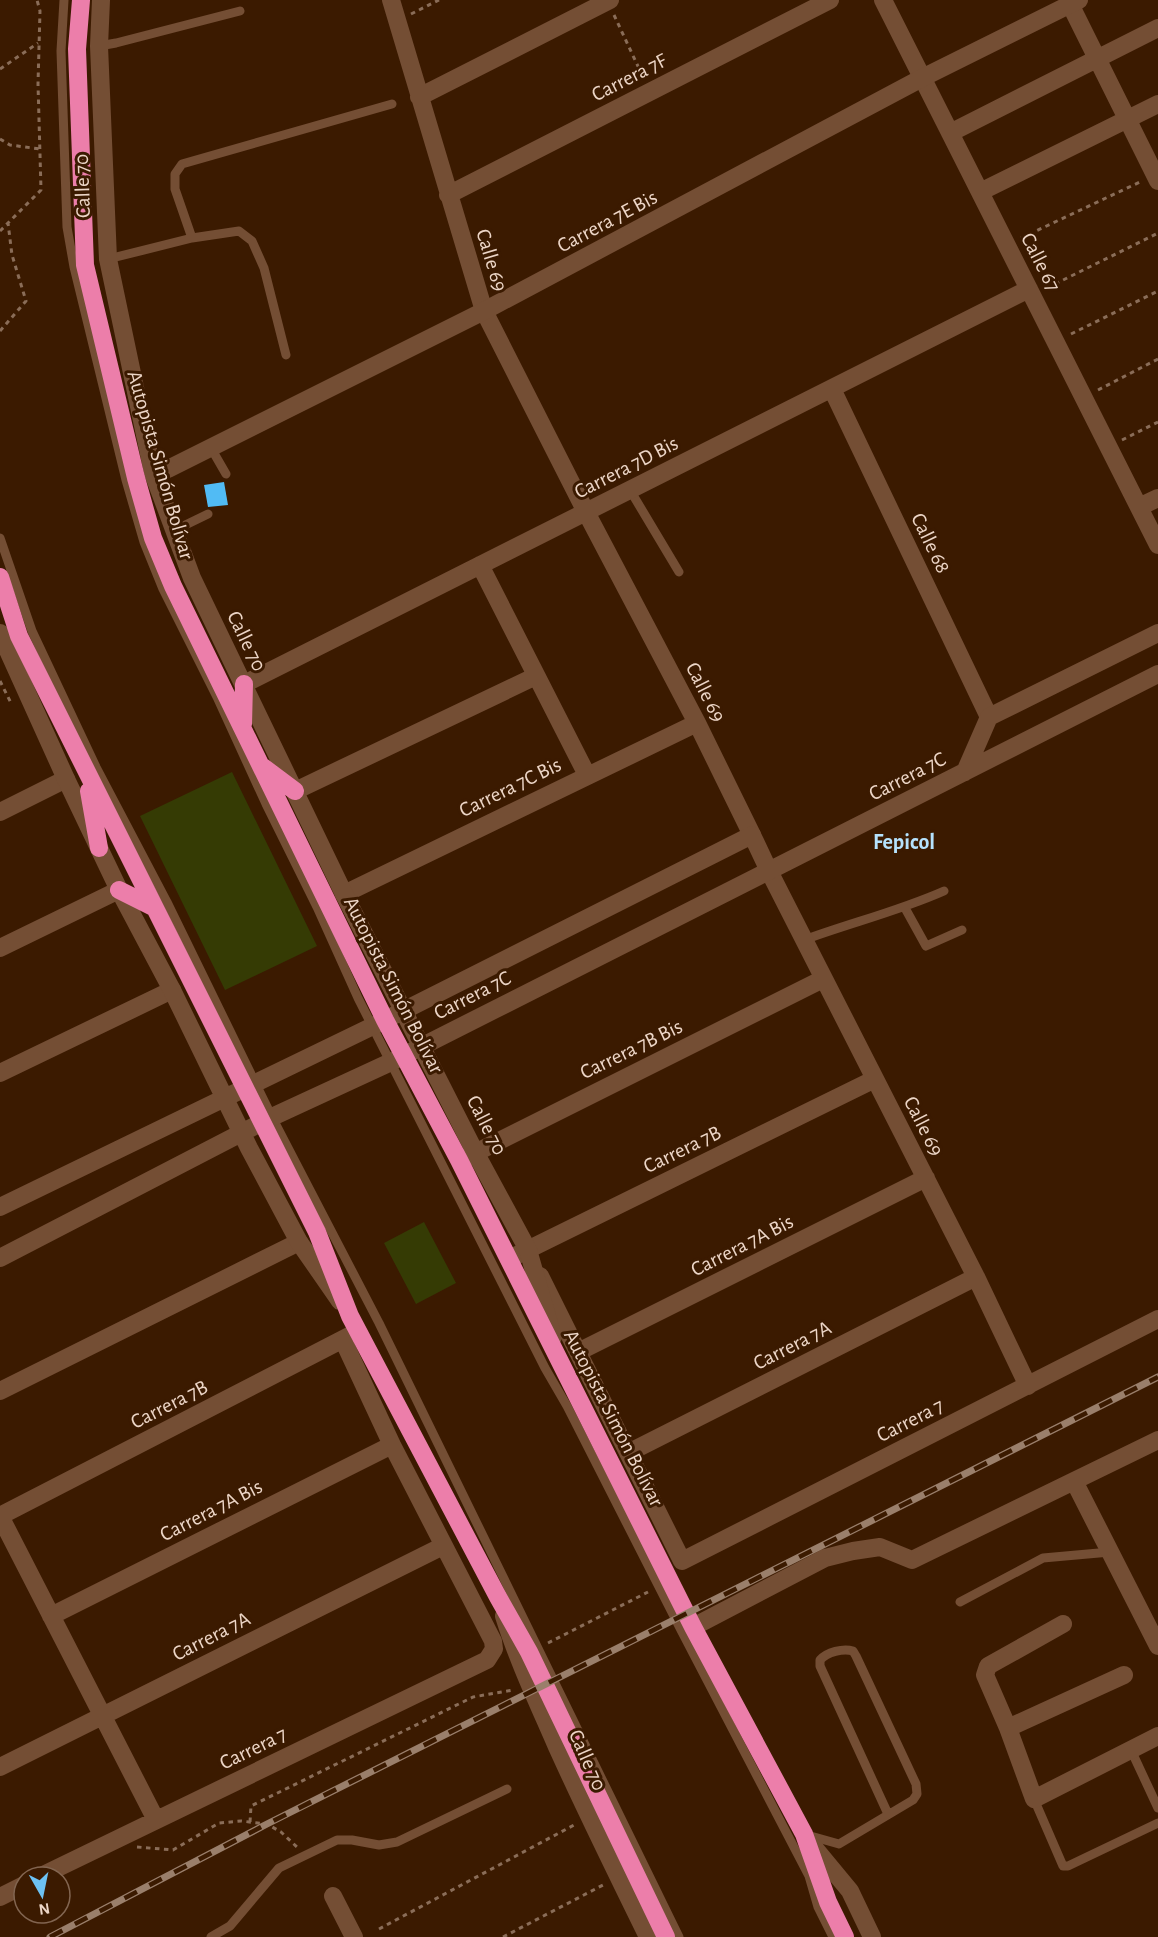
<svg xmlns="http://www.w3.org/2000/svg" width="1158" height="1937" font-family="'Alegreya Sans',sans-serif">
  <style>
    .green { fill: #353b04 }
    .building { fill: #51bbf4 }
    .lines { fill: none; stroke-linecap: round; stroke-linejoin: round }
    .path { stroke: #8a6d58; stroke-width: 3; stroke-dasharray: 4.5 4.5; stroke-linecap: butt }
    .lane { stroke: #744e34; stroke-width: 9 }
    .street { stroke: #744e34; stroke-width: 18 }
    .secondary { stroke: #744e34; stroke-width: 18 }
    .highway { stroke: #ec7eaa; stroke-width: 18 }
    .rail-casing { stroke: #9a7f6b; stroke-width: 7 }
    .rail { stroke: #3b1a00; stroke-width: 4.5; stroke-dasharray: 14; stroke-linecap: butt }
    .labels { text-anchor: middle; stroke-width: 6; stroke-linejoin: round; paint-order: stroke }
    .street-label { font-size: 21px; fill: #edd6c7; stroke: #3b1a00 }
    .neighbourhood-label { font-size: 22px; font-weight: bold; fill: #b5e2fd; stroke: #3b1a00 }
  </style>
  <rect width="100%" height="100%" fill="#3b1a00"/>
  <!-- green -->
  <path class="green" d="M232,772L317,946L225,990L140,816Z
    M424,1222L456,1283L416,1304L384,1243Z"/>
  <!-- building -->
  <path class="building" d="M224,482L228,505L208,507L204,485Z"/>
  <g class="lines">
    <!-- path -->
    <path class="path" d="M411,14L439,0
      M614,15L643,77
      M0,69L38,43
      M0,139L10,145L40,149
      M0,231L41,190L38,84L40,11L37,0
      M1021,238L1140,182
      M1047,288L1158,233
      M0,331L26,301L12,255L8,223
      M1071,334L1158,291
      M1098,390L1158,359
      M1122,440L1158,422
      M0,681L11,703
      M548,1643L648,1592
      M250,1822L251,1806L473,1697L513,1690
      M137,1847L173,1850L219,1823L241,1821L267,1824L281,1832L297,1847
      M379,1929L574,1825
      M503,1937L605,1884"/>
    <!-- lane -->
    <path class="lane" d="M64,0L61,51L67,227L74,267L126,480L144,542L163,589L217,697L266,804L317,907L358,998L545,1368L567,1406L682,1632L809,1876L818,1907L833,1937
      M99,46L116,43L240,11
      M192,238L175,189V174L182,164L392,104
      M108,259L192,238L239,231L252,241L264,268L286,355
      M211,448L226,474
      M630,490L679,572
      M173,531L208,514
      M0,538L32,631L96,767L167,902L272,1117L379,1323L679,1937
      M905,908L926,946L962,930
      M804,940C850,923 899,911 944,891
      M960,1602L1043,1558L1110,1552
      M1131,1750L1158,1808
      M1034,1799L1063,1866H1068L1158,1823
      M807,1835L839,1844L913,1800L917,1794L916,1784L856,1656L853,1651C843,1648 827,1652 820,1660V1666L888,1814
      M211,1937L230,1926L279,1868L337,1840H352L379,1845L397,1842L507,1789"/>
    <!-- street -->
    <path class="street" d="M391,0L484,311L586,512L697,723L752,835
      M883,0L1158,545
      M1070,4L1158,181
      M419,97L610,0
      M950,133L1158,28
      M980,192L1158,104
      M448,195L830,0
      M832,389L989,717
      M1139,507L1158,498
      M480,565L587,775
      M244,684L1029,289
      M295,791L536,676
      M0,812L66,779
      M769,871L976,1277L1028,1386
      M344,894L697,723
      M0,948L119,890
      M0,1073L172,990
      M461,1160L823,979
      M509,1259L875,1079
      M540,1276L682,1561L1158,1319
      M578,1352L926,1178
      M0,1391L299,1242
      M628,1453L976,1277
      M1074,1481L1158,1646
      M51,1616L392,1445
      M1063,1624L988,1666L985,1675L1008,1728L1034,1799L1158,1736
      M693,1627L825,1558L853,1551L880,1547L912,1560L1158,1440
      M1008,1728L1124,1675
      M0,1767L443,1546
      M156,1820L0,1516L353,1334
      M39,1877L487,1660L494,1649L493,1641L392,1445L343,1340
      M333,1896L354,1937
      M0,1897L24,1885"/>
    <!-- secondary -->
    <path class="secondary" d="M101,0L99,46L108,259L153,473L192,578L344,894L475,1152L528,1250L553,1337
      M153,473L168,469L484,311L922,78L1079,0
      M0,633L66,779L119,890L172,990L249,1148L299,1242L340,1301
      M965,772L989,717L1158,633
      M0,1207L373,1026L752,835L769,871
      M0,1258L272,1117L391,1062L1158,674
      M504,1616C518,1661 538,1703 557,1747C586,1811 617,1874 648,1937
      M807,1839L850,1891L872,1937"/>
    <!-- highway -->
    <path class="highway" d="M81,0L77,49L85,265L136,478L153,538L173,586L385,1020L459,1160L693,1627L804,1834L828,1902L845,1937
      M0,577L19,636L317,1232L350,1316L498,1597L529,1652L666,1937
      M243,724L244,684
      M263,767L295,791
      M89,791L99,848
      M119,890L155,908"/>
    <!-- rail casing -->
    <g class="rail-casing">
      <path id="rail" d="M50,1937L267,1824L1158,1377"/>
    </g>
    <!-- rail -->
    <use href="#rail" class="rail"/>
  </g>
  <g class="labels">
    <!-- street labels -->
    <g class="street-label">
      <text transform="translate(629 77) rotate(-27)" y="7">Carrera 7F</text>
      <text transform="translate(82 186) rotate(-92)" y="7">Calle 70</text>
      <text transform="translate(607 221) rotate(-28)" y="7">Carrera 7E Bis</text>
      <text transform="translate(492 260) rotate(73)" y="7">Calle 69</text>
      <text transform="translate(1041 262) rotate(63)" y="7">Calle 67</text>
      <text transform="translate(161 465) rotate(74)" y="7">Autopista Simón Bolívar</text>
      <text transform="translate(626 467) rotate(-27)" y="7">Carrera 7D Bis</text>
      <text transform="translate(931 543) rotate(64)" y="7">Calle 68</text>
      <text transform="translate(247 641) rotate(64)" y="7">Calle 70</text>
      <text transform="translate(706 692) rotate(63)" y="7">Calle 69</text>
      <text transform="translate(907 776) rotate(-27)" y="7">Carrera 7C</text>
      <text transform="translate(510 787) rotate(-26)" y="7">Carrera 7C Bis</text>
      <text transform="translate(394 985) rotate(63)" y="7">Autopista Simón Bolívar</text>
      <text transform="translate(472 995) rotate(-27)" y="7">Carrera 7C</text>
      <text transform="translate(631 1049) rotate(-26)" y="7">Carrera 7B Bis</text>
      <text transform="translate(487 1125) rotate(63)" y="7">Calle 70</text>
      <text transform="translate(924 1126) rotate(63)" y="7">Calle 69</text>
      <text transform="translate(682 1149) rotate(-26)" y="7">Carrera 7B</text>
      <text transform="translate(742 1245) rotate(-27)" y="7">Carrera 7A Bis</text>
      <text transform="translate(792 1345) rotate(-27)" y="7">Carrera 7A</text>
      <text transform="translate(169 1404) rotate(-27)" y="7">Carrera 7B</text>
      <text transform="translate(614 1418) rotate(63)" y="7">Autopista Simón Bolívar</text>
      <text transform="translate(910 1420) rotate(-27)" y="7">Carrera 7</text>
      <text transform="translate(211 1510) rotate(-27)" y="7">Carrera 7A Bis</text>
      <text transform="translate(211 1636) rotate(-27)" y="7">Carrera 7A</text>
      <text transform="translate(253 1748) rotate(-26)" y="7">Carrera 7</text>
      <text transform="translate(588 1760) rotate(66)" y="7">Calle 70</text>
    </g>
    <!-- neighbourhood labels -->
    <g class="neighbourhood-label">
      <text x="904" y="849">Fepicol</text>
    </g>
  </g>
  <!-- north arrow -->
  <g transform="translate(42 1895) rotate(171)"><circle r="28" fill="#3b1a00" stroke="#826550" stroke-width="1.5"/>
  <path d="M0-4.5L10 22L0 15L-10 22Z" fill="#6dc2f3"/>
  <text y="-9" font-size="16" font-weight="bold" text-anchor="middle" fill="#edd6c7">N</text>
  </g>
</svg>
